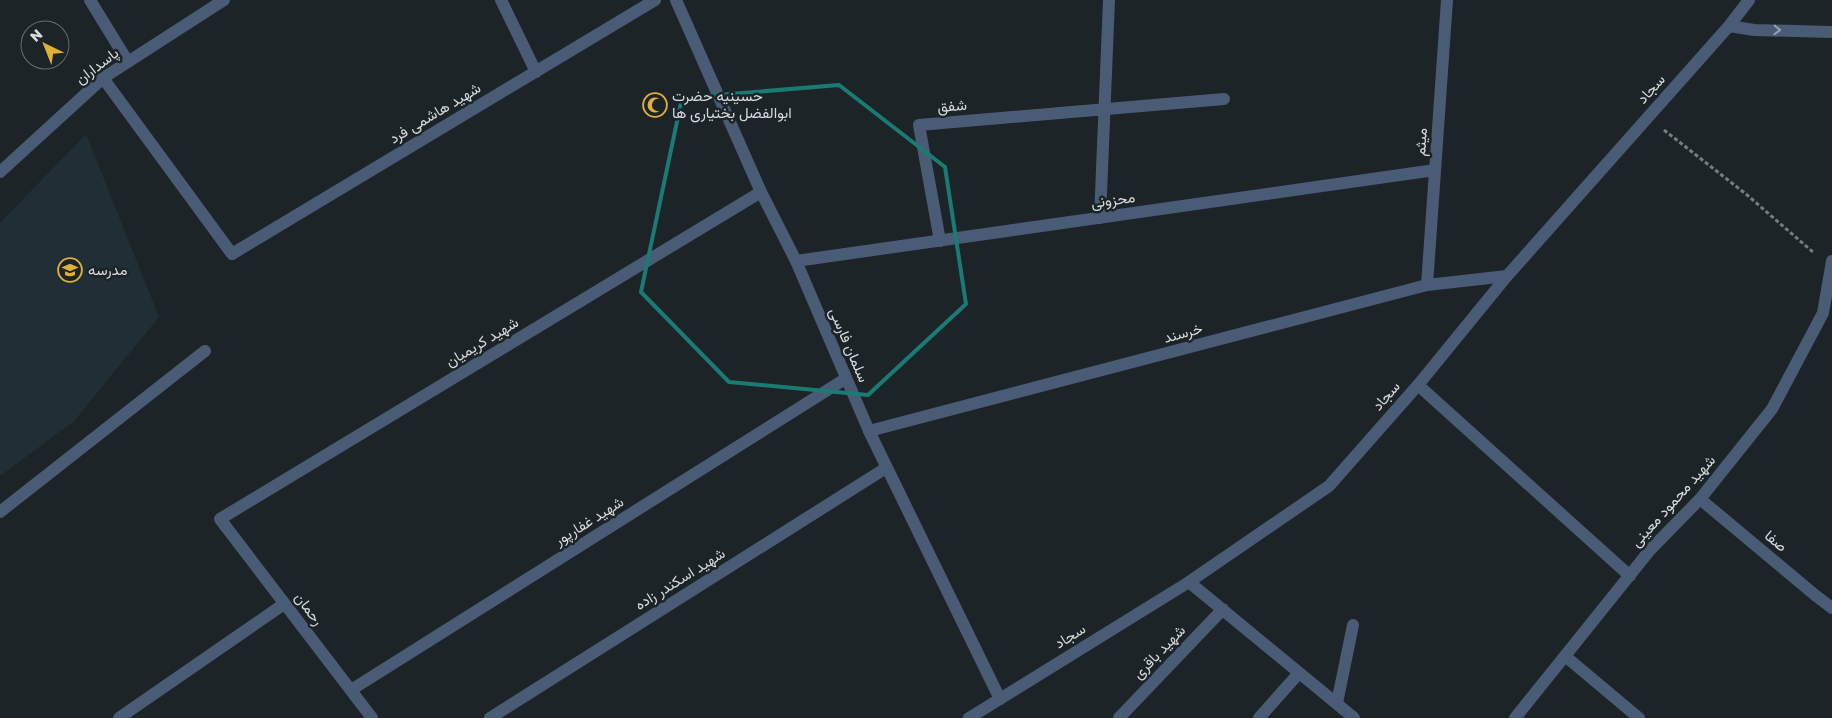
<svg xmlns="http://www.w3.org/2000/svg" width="1832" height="718" font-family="'Golos Text',Vazirmatn,sans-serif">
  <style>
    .built { fill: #202e36 }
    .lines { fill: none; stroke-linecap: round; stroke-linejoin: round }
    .path { stroke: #767c80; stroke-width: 3; stroke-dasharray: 4 2.5; stroke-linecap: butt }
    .service { stroke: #4a5b76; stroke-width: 12 }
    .minor { stroke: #4a5b76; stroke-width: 12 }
    .tertiary { stroke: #4a5b76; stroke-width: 12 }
    .oneway { stroke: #96a1af }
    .marked { fill: none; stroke: #197b74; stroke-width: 4; stroke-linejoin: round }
    .labels { text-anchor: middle; stroke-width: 5; stroke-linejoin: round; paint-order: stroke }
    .street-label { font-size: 15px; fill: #d5dadd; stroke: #1c2428 }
    .poi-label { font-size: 15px; fill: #d5dadd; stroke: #1c2428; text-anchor: start }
  </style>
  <rect width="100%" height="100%" fill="#1c2428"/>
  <!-- built -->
  <path class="built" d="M86,134L159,317L74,421L0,476V223Z"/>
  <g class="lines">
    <!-- path -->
    <path class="path" d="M1664,130L1746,194L1814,253"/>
    <!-- service -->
    <path class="service" d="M501,0L536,72
      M103,78L232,254L655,0
      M0,172L103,78L224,0
      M1100,218L1109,0
      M940,241L919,125L1224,99
      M796,261L1435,170
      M1427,285L1447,0
      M869,431L1427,285L1507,276
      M1700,499L1815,595L1832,608
      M0,512L205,351
      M1189,582L1354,718
      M1565,656L1639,718
      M351,690L845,379
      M1337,703L1353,625
      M119,718L284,604
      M372,718L220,519L761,192
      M490,718L886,468
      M1119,718L1223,609
      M1259,718L1299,673"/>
    <!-- minor -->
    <path class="minor" d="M90,0L128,62
      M676,0L761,192L796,261L869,431L1000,699
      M1418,385L1630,576
      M1515,718L1650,550L1700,499L1772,409L1823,313L1832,261"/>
    <!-- tertiary -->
    <path class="tertiary" d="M1729,26L1754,30L1832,32
      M969,718L1189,582L1329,486L1418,385L1507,276L1729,26L1749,0"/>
  </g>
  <!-- one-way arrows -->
  <defs><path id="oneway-chevron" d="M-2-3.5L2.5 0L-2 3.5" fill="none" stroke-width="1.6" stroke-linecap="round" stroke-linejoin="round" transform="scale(1.25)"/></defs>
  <use class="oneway" href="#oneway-chevron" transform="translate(1777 30) rotate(2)"/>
  <!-- marked area -->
  <path class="marked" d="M839,85L945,167L966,304L868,395L729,382L641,292L682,98Z"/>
  <!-- icons -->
  <defs>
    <g id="mosque-ring" transform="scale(1.25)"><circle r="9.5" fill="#1c2428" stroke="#dfb034" stroke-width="1.5"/><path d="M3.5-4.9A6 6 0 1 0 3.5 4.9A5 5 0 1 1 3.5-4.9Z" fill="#dfb034"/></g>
    <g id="school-ring" transform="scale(1.25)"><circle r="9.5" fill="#1c2428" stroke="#dfb034" stroke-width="1.5"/><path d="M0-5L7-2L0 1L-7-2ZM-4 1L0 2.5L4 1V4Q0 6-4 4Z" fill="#dfb034"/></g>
  </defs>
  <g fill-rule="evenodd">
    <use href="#mosque-ring" x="655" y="105"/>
    <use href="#school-ring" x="70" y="270"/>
  </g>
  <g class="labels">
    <!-- street labels -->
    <g class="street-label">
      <text transform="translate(97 66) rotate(-37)" y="5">پاسداران</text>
      <text transform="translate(1651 89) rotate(-48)" y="5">سجاد</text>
      <text transform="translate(952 106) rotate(-5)" y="5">شفق</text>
      <text transform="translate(435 113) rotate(-31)" y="5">شهید هاشمی فرد</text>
      <text transform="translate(1421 142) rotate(-86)" y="5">میثم</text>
      <text transform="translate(1113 200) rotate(-8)" y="5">محزونی</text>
      <text transform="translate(1183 333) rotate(-15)" y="5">خرسند</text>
      <text transform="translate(482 342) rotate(-31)" y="5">شهید کریمیان</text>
      <text transform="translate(849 345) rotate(67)" y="5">سلمان فارسی</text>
      <text transform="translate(1386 396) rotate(-49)" y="5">سجاد</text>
      <text transform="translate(1673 501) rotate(-48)" y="5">شهید محمود معینی</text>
      <text transform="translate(589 521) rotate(-32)" y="5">شهید غفارپور</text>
      <text transform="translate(1776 541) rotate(40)" y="5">صفا</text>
      <text transform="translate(680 579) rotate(-32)" y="5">شهید اسکندر زاده</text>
      <text transform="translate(309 609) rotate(53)" y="5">رحمان</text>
      <text transform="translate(1070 636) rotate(-32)" y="5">سجاد</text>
      <text transform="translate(1159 652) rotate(-46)" y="5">شهید باقری</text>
    </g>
    <!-- poi labels -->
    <g class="poi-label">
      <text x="672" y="101">حسینیه حضرت<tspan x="672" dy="17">ابوالفضل بختیاری ها</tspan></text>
      <text x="88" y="275">مدرسه</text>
    </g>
  </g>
  <!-- north arrow -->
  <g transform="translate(45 45) rotate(317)"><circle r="24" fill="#1c2428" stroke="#666d70"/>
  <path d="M0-4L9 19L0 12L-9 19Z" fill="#dfb034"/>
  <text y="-8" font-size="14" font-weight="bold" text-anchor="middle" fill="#d5dadd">N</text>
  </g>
</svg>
